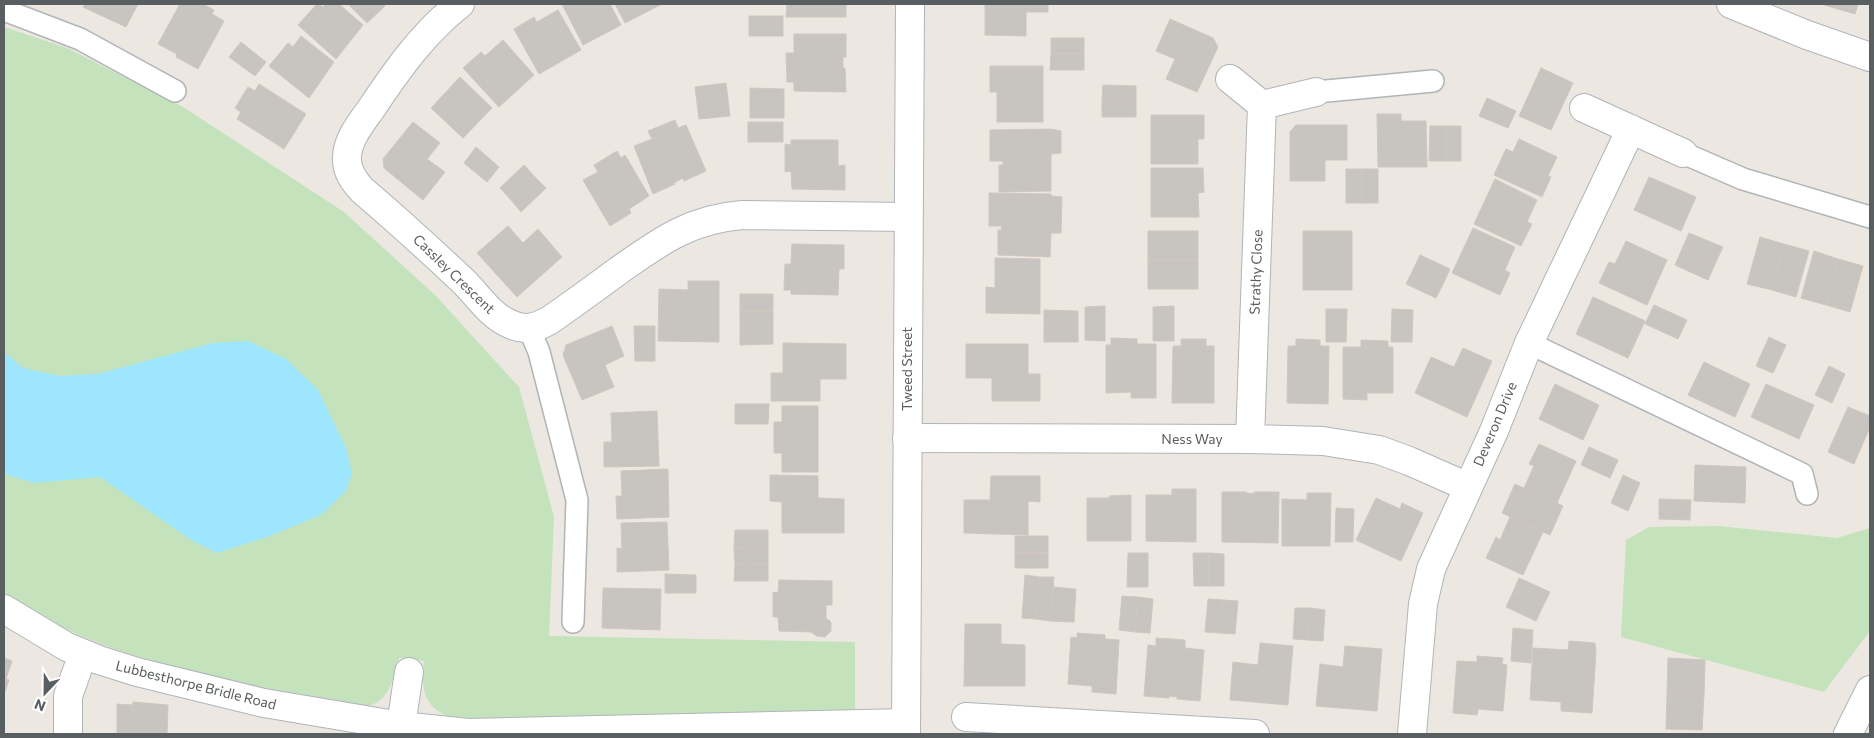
<svg xmlns="http://www.w3.org/2000/svg" width="1874" height="738" font-family="Commissioner,sans-serif">
  <style>
    .green { fill: #c4e3bc }
    .water { fill: #9ee6fd }
    .building { fill: #c8c4bf; stroke: #d0c7be }
    .lines { fill: none; stroke-linecap: round; stroke-linejoin: round }
    .service-casing { stroke: #b1b4b8; stroke-width: 24 }
    .minor-casing { stroke: #b1b4b8; stroke-width: 30 }
    .tertiary-casing { stroke: #b1b4b8; stroke-width: 30 }
    .service { stroke: #fff; stroke-width: 21 }
    .minor { stroke: #fff; stroke-width: 28 }
    .tertiary { stroke: #fff; stroke-width: 28 }
    .labels { text-anchor: middle; stroke-width: 4; stroke-linejoin: round; paint-order: stroke }
    .street-label { font-size: 14px; fill: #595e61; stroke: #fff }
  </style>
  <rect width="100%" height="100%" fill="#ece7e0"/>
  <!-- green -->
  <path class="green" d="M4,27L67,48L183,107L344,212L436,296L519,387L554,517L549,636L855,642V712L454,719C423,708 421,690 424,661L399,658C394,676 390,702 367,706C351,709 324,700 307,697C276,692 245,684 214,677C140,659 66,638 4,593Z
    M1718,526L1837,538L1870,528V631L1824,692L1621,637L1626,540L1649,527Z"/>
  <!-- water -->
  <path class="water" d="M248,341L286,359L318,390L346,448L352,474L346,491L321,515L267,537L217,553L191,540L100,477L34,483L4,474V352L23,368L59,376L98,374L213,343Z"/>
  <!-- building -->
  <path class="building" d="M85,4H138L126,27L83,7Z
    M180,4H203L214,10L212,14L224,21L198,69L176,57L177,54L158,44Z
    M317,4L323,7L326,4H339L363,25L336,59L298,25Z
    M348,4H383L385,6L367,23Z
    M562,4H610L621,25L583,45Z
    M615,4H662L625,23Z
    M787,4H846V17H786Z
    M985,4H1048V12H1026V36L985,35Z
    M1821,4H1858L1855,14Z
    M558,10L581,50L539,74L514,29L534,17L537,22Z
    M749,16H783V36H749Z
    M1170,19L1213,38L1218,47L1197,92L1166,79L1175,59L1156,51Z
    M794,34H846V57H843V68H845L846,92L794,91V82H787L786,53H794Z
    M301,36L334,62L309,98L269,66L288,43L293,47Z
    M1051,38H1084V54H1051Z
    M503,40L534,75L499,107L463,68L481,52L485,56Z
    M241,42L266,62L255,76L229,57Z
    M1051,54H1084V70H1050Z
    M990,66H1043V122H997V92H990Z
    M1541,68L1573,83L1551,130L1519,116Z
    M460,77L492,108L463,138L431,108Z
    M726,83L730,116L699,119L695,87Z
    M259,84L306,114L284,149L237,119L241,112L235,108L248,87L255,91Z
    M1103,85L1136,86V102L1102,101Z
    M750,88L784,89V118H750Z
    M1487,98L1516,111L1508,128L1479,116Z
    M1102,101L1136,102V117H1102Z
    M1377,114H1401V121H1426L1427,167H1378Z
    M1151,115H1204V139H1198V164H1151Z
    M675,120L678,128L686,125L706,171L684,181L683,178L674,183L675,184L653,194L634,146L652,139L648,131Z
    M413,122L440,143L427,159L445,172L423,200L384,168L383,159Z
    M748,122H783V142H748Z
    M1296,125H1347V160H1325V181H1290V132Z
    M1430,126H1446V161H1429Z
    M1446,126H1461V161H1446Z
    M1051,129L1061,131V153L1051,154V191L999,192V165H1003V161H990V130Z
    M1519,139L1557,157L1548,176L1551,177L1542,197L1494,175L1506,149L1513,152Z
    M791,140H838V166L845,165V190L792,189L791,171L785,172V144L791,145Z
    M476,147L499,167L487,182L464,163Z
    M617,151L621,158L625,155L649,196L629,209L631,213L610,226L583,180L598,172L594,165Z
    M524,165L535,177L511,200L500,188Z
    M1151,168H1203L1204,192L1198,193L1199,217H1151Z
    M1346,169H1362V203H1346Z
    M1362,169H1378V203H1362Z
    M535,177L546,188L521,212L511,200Z
    M1649,177L1696,197L1681,231L1634,210Z
    M1495,179L1537,200L1527,222L1532,224L1521,246L1474,224Z
    M989,193L1051,194V196L1062,197L1061,233H1051L1050,257L998,255V230H1002L1001,226H989Z
    M508,226L523,243L538,229L562,257L517,297L477,253Z
    M1473,228L1515,247L1505,270L1510,273L1500,295L1452,273Z
    M1148,231H1198V260H1148Z
    M1303,231H1352V290H1303Z
    M1689,233L1723,247L1715,264L1682,249Z
    M1760,237L1784,244L1772,290L1747,284Z
    M1626,241L1667,260L1647,305L1599,283L1609,262L1615,264Z
    M792,244L844,245V269H839L838,295L791,294V290H784L785,264H791Z
    M1784,244L1809,251L1796,297L1772,290Z
    M1682,249L1715,264L1708,280L1675,265Z
    M1814,251L1838,259L1826,305L1801,298Z
    M1420,255L1450,269L1443,284L1413,270Z
    M995,258L1040,259V314L986,313V287L995,288Z
    M1838,259L1863,266L1850,312L1826,305Z
    M1148,260H1198V289H1148Z
    M1413,270L1443,284L1436,298L1406,284Z
    M688,281H719V342L658,341L659,289L688,290Z
    M740,294H773V311H740Z
    M1593,297L1645,321L1628,358L1576,334Z
    M1654,305L1687,320L1678,339L1645,324Z
    M1105,306V341L1085,340V307Z
    M1174,306V341H1153V307Z
    M1326,309H1347L1346,342H1326Z
    M1392,309L1413,310L1412,342H1391Z
    M1044,310L1078,311V327L1044,326Z
    M740,311H773V328H740Z
    M612,326L624,356L605,365L614,387L582,400L563,355L566,345Z
    M634,326H655V361H635Z
    M1044,326L1078,327V342H1044Z
    M740,328H773V344L740,345Z
    M1769,337L1786,345L1773,373L1756,366Z
    M1111,338L1137,339V344H1156V398H1131V392L1106,393V345H1111Z
    M1181,339H1206V346H1214V403H1172L1173,346H1181Z
    M1296,339L1320,340V346H1329L1328,404L1287,403L1288,346H1296Z
    M1361,340L1388,341V347H1393V393H1367V400L1343,399V347H1361Z
    M783,343L846,344V379H820V401H771V373H783Z
    M966,344H1028V374H1040V401H992V378H966Z
    M1463,348L1492,361L1467,417L1415,393L1431,357L1454,367Z
    M1704,362L1750,384L1735,417L1688,395Z
    M1829,366L1845,374L1832,403L1815,395Z
    M1555,384L1599,405L1583,440L1539,419Z
    M1766,384L1814,405L1799,439L1751,417Z
    M735,404H769L768,424H735Z
    M782,406H818V472H782V453H774V422H782Z
    M1848,407L1870,416V427L1854,464L1828,452Z
    M657,411L659,466L604,467V442H612L611,413Z
    M1539,444L1576,461L1557,503L1524,488L1534,466L1529,464Z
    M1589,447L1618,460L1610,478L1581,465Z
    M1695,465L1746,467L1745,503L1694,501Z
    M668,469L669,517L617,519L616,496H622L621,471Z
    M770,475L818,476V498L844,499V533H782V502L770,501Z
    M1623,475L1640,483L1628,511L1611,503Z
    M991,476H1040V502L1028,501V535L964,533V500H990Z
    M1515,484L1563,506L1550,535L1502,513Z
    M1172,489H1196V542L1146,541V495H1172Z
    M1222,492H1246V493L1254,494V492H1279L1278,543L1222,542Z
    M1307,493H1331L1330,546H1282V499L1307,500Z
    M1131,495V541H1087V498H1109V496Z
    M1376,498L1400,509L1402,503L1423,513L1401,561L1356,540Z
    M1659,499L1691,500L1690,520L1659,519Z
    M1336,508L1354,509L1353,542H1335Z
    M1510,517L1543,532L1523,575L1486,558L1496,537L1500,540Z
    M667,522L669,570L617,572V548L622,549L621,523Z
    M735,530H768V547L734,548Z
    M1015,536H1048V553H1015Z
    M768,547V564L735,565L734,548Z
    M1015,553H1048V568H1015Z
    M1128,553H1148V587H1127Z
    M1193,553H1209V586H1194Z
    M1209,553L1224,554V586H1209Z
    M768,564V581H734L735,565Z
    M665,574L696,575V593H665Z
    M1025,575L1039,577L1036,619L1022,618Z
    M1039,577H1054L1050,621L1036,619Z
    M1519,578L1550,592L1543,606L1513,592Z
    M779,580L832,581V605H826V618L831,622V631L825,637L817,636L811,632L779,631L778,617H773V592L778,593Z
    M1053,587L1076,589L1074,622L1050,621Z
    M603,588L661,589L660,630L602,628Z
    M1513,592L1543,606L1536,621L1506,607Z
    M1122,596L1138,597L1135,632L1119,630Z
    M1138,597L1153,599L1150,633L1135,632Z
    M1208,599L1223,600L1221,633L1205,632Z
    M1223,600L1238,601L1235,634L1221,633Z
    M1295,608H1310L1308,640L1293,639Z
    M1310,608L1325,610L1323,641L1308,640Z
    M965,624H1001V644L1025,645V686H964Z
    M1513,628L1533,630L1531,663L1511,661Z
    M1077,633L1105,635V639L1119,640L1116,694L1092,692V686L1068,684L1071,637L1077,638Z
    M1156,638L1185,640V648L1204,650L1200,701L1177,699V697L1169,696V698L1144,696L1148,645L1156,646Z
    M1569,641L1595,643L1596,652L1592,713L1561,711V702L1530,700L1533,648L1568,650Z
    M1260,643L1293,646L1288,705L1230,700L1233,662L1258,665Z
    M1345,646L1382,649L1377,711L1316,706L1320,664L1343,667Z
    M1477,656L1503,658L1502,664L1507,665L1503,711L1478,709L1477,715L1453,713L1457,661L1477,662Z
    M4,658L12,661L6,679L9,680L5,692Z
    M1668,658L1705,660L1704,695L1667,694Z
    M1667,694L1704,695L1702,730L1666,729Z
    M133,702L168,705L167,734H117V704L133,705Z"/>
  <g class="lines">
    <!-- service casing -->
    <g class="service-casing">
      <path id="service" d="M4,10L80,39L175,91
        M1316,92L1433,81
        M1683,153L1743,179L1870,217
        M529,328L539,352L577,500L573,622
        M1529,343L1802,474L1807,494"/>
    </g>
    <!-- minor casing -->
    <g class="minor-casing">
      <path id="minor" d="M460,4C423,33 397,70 371,109C361,123 346,141 347,160C347,172 354,181 362,190C396,219 429,249 462,280C477,294 490,316 510,324C524,331 536,328 550,320C573,304 595,288 618,271C659,242 690,219 742,215L908,217
        M1731,4L1807,35L1870,57
        M1230,79L1262,105L1316,92
        M1584,108L1683,153
        M907,438L1250,439L1323,441L1379,450L1409,461L1468,487
        M1250,439L1262,105
        M4,609L67,647L99,660L137,672L264,703L401,726L468,733L906,723
        M966,717L1255,734
        M401,726L409,672
        M68,734V696L83,654
        M1412,734L1423,604L1431,569L1494,431L1529,343L1631,129"/>
    </g>
    <!-- tertiary casing -->
    <g class="tertiary-casing">
      <path id="tertiary" d="M906,734L910,4
        M1848,734L1870,690"/>
    </g>
    <!-- service -->
    <use href="#service" class="service"/>
    <!-- minor -->
    <use href="#minor" class="minor"/>
    <!-- tertiary -->
    <use href="#tertiary" class="tertiary"/>
  </g>
  <g class="labels">
    <!-- street labels -->
    <g class="street-label">
      <text transform="translate(1256 272) rotate(-88)" y="5">Strathy Close</text>
      <text transform="translate(454 274) rotate(44)" y="5">Cassley Crescent</text>
      <text transform="translate(907 369) rotate(-90)" y="5">Tweed Street</text>
      <text transform="translate(1495 424) rotate(-67)" y="5">Deveron Drive</text>
      <text x="1192" y="444">Ness Way</text>
      <text transform="translate(196 685) rotate(14)" y="5">Lubbesthorpe Bridle Road</text>
    </g>
  </g>
  <!-- border -->
  <rect width="1874" height="738" fill="none" stroke="#595e61" stroke-width="10"/>
  <!-- north arrow -->
  <g transform="translate(45 693) rotate(202)" stroke="#ffffff" stroke-width="4" paint-order="stroke">
  <path d="M0-4L9 19L0 12L-9 19Z" fill="#595e61"/>
  <text y="-8" font-size="14" font-weight="bold" text-anchor="middle" fill="#595e61">N</text>
  </g>
</svg>
